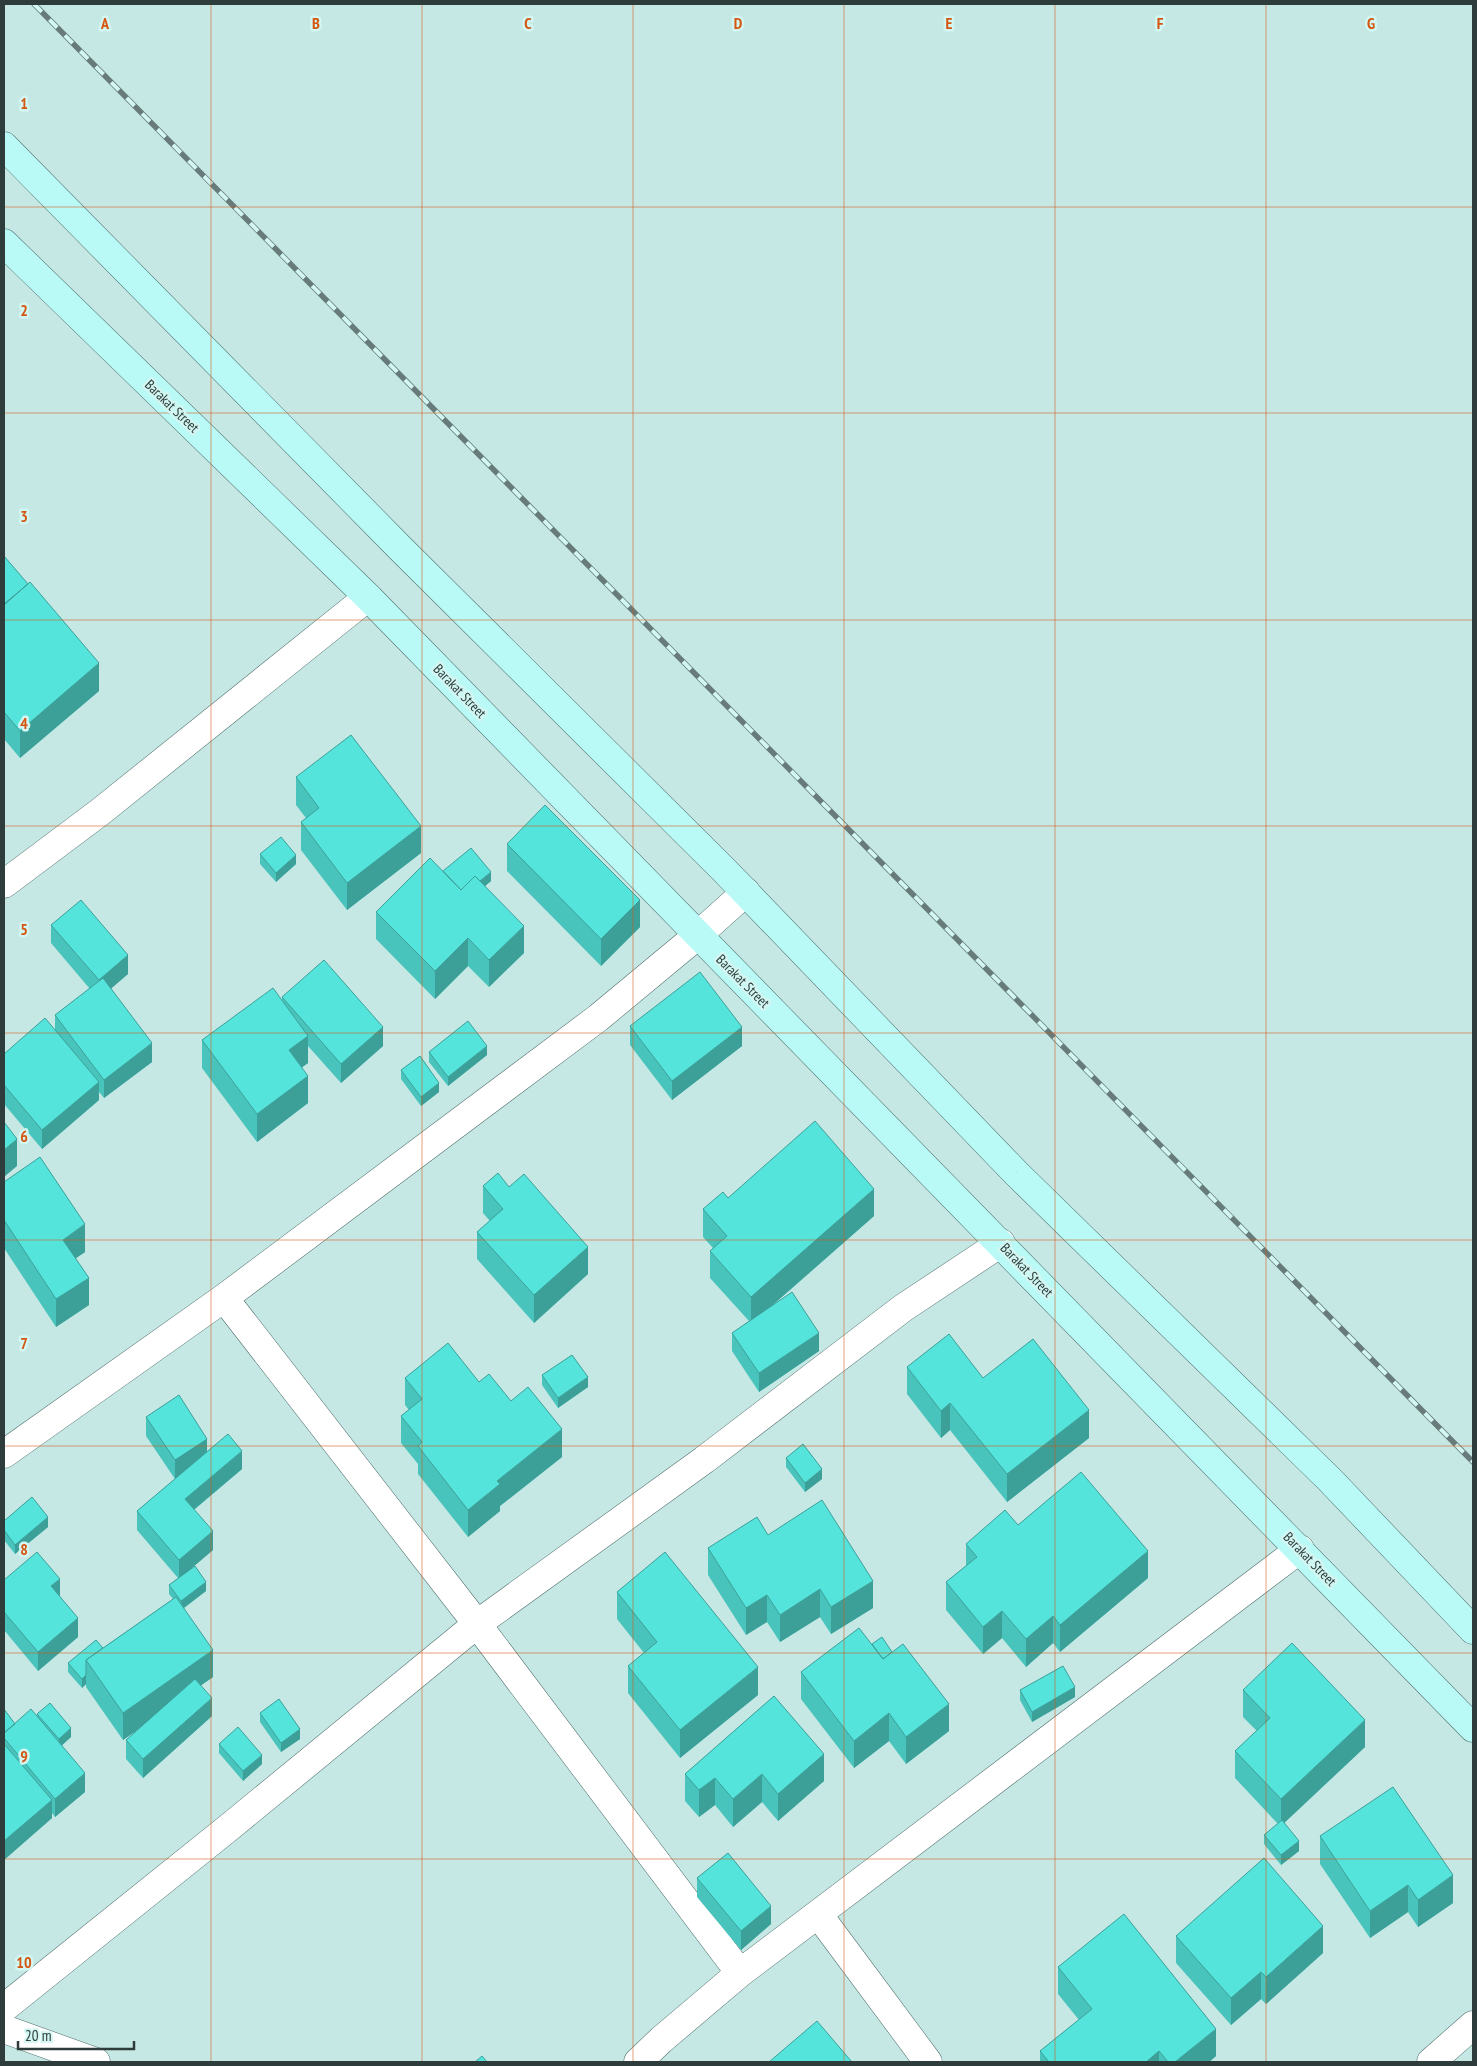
<svg xmlns="http://www.w3.org/2000/svg" width="1477" height="2066" font-family="'PT Sans Narrow',sans-serif">
  <style>
    .lines { fill: none; stroke-linecap: round; stroke-linejoin: round }
    .minor-casing { stroke: #4f6e6b; stroke-width: 29 }
    .secondary-casing { stroke: #4f6e6b; stroke-width: 29 }
    .minor { stroke: #fff; stroke-width: 28 }
    .secondary { stroke: #b9faf7; stroke-width: 28 }
    .rail-casing { stroke: #667b7a; stroke-width: 5.5 }
    .rail { stroke: #d2f6f2; stroke-width: 4; stroke-dasharray: 11; stroke-linecap: butt }
    .wall { fill: #49c4bc }
    .shaded-wall { fill: #3ca099 }
    .building { fill: #55e4db; stroke: #3ca099 }
    .grid { fill: none; stroke: #d55611; stroke-width: 1; stroke-opacity: 0.55 }
    .labels { text-anchor: middle; stroke-width: 5; stroke-linejoin: round; paint-order: stroke }
    .street-label { font-size: 14px; fill: #2e3c3b; stroke: #d2f6f2 }
    .grid-label { font-size: 16px; text-anchor: middle; font-weight: bold; fill: #d55611; stroke: #d2f6f2; stroke-width: 5; stroke-linejoin: round; paint-order: stroke }
  </style>
  <rect width="100%" height="100%" fill="#c5e8e5"/>
  <g class="lines">
    <!-- minor casing -->
    <g class="minor-casing">
      <path id="minor" d="M4,884L100,812L368,597
        M224,1298L477,1624L740,1973
        M4,1454L224,1298L598,1018L698,935L746,892
        M818,1914L928,2062
        M4,2008L227,1829L477,1624L704,1460L903,1308L1001,1243
        M4,2029L96,2062
        M638,2062L661,2040L740,1973L1300,1549
        M1431,2062L1473,2025"/>
    </g>
    <!-- secondary casing -->
    <g class="secondary-casing">
      <path id="secondary" d="M4,146L399,547L724,870L1016,1173L1330,1480L1473,1630
        M4,243L368,597L1473,1728"/>
    </g>
    <!-- minor -->
    <use href="#minor" class="minor"/>
    <!-- secondary -->
    <use href="#secondary" class="secondary"/>
    <!-- rail casing -->
    <g class="rail-casing">
      <path id="rail" d="M34,4L1473,1462"/>
    </g>
    <!-- rail -->
    <use href="#rail" class="rail"/>
  </g>
  <!-- wall -->
  <path class="wall" d="M4,556L99,691L20,758L4,739Z
    M296,777L421,853L347,910L301,850V822L306,818L296,805Z
    M507,844L640,927L601,966L507,871Z
    M260,854L296,864L276,882L260,864Z
    M443,871L491,881L485,886L524,953L489,987L468,966L435,999L376,939V912Z
    M51,925L128,974L111,988L152,1062L104,1098L99,1092V1100L42,1149L4,1104V1054L55,1030V1015L90,989L51,943Z
    M282,997L383,1046L341,1083L308,1046V1063L302,1067L308,1103L257,1142L202,1068V1040L282,1000Z
    M630,1026L742,1046L672,1100L630,1045Z
    M429,1052L487,1055L448,1086L429,1062Z
    M401,1070L439,1092L421,1106L401,1079Z
    M4,1182L85,1252L76,1258L89,1305L56,1327L4,1248Z
    M483,1186L509,1187L588,1274L534,1323L477,1259V1232L490,1221L483,1213Z
    M728,1198L874,1216L774,1304L819,1351L759,1392L732,1351V1333L749,1321L710,1278V1251L713,1248L703,1237V1209Z
    M907,1367L1089,1438L1007,1502L950,1430L941,1438L907,1394Z
    M542,1375L588,1387L558,1408L542,1385Z
    M405,1378L479,1382L511,1401L562,1457L500,1506V1511L468,1537L418,1474V1464L401,1443V1416L409,1410L405,1405Z
    M146,1417L207,1452L242,1469L194,1510L213,1550L189,1570L206,1591L184,1608L213,1677L201,1685L212,1716L143,1778L126,1759V1740L140,1728L123,1740L86,1687V1684L82,1688L68,1672V1663L103,1648L173,1599L169,1594V1585L178,1578L137,1530V1511L175,1479L146,1436Z
    M786,1458L822,1479L805,1492L786,1467Z
    M4,1521L48,1527L15,1554L4,1540Z
    M1018,1525L1148,1578L1060,1652L1053,1643L1026,1667L1002,1638L983,1654L946,1610V1582L966,1566V1544Z
    M768,1535L873,1608L831,1634L820,1617L780,1642L767,1622L746,1635L708,1575V1548Z
    M4,1580L60,1597L78,1637L38,1671L4,1630Z
    M617,1592L758,1695L680,1758L628,1693V1666L644,1653L617,1619Z
    M872,1644L949,1731L906,1764L889,1741L854,1768L801,1699V1672Z
    M1020,1690L1075,1697L1032,1722L1020,1700Z
    M1243,1690L1365,1747L1284,1823L1299,1851L1281,1865L1264,1844V1835L1278,1824L1235,1778V1751L1257,1731L1243,1717Z
    M774,1696L824,1781L778,1821L762,1802L733,1827L715,1805L699,1817L685,1801V1774Z
    M4,1709L15,1724L37,1716V1714L71,1737L62,1745L85,1792L55,1817L52,1813V1818L4,1860Z
    M260,1713L300,1739L281,1752L260,1722Z
    M219,1744L262,1764L243,1781L219,1753Z
    M1320,1836L1453,1903L1418,1927L1408,1912L1370,1938L1320,1864Z
    M697,1878L771,1924L741,1950L697,1897Z
    M1176,1936L1323,1953L1266,2004L1261,1999L1231,2025L1176,1963Z
    M1058,1967L1216,2056L1209,2062H1040V2051L1079,2020L1058,1994Z"/>
  <!-- shaded-wall -->
  <path class="shaded-wall" d="M99,663V691L20,758V731Z
    M421,826V853L347,910V883Z
    M296,855V864L276,882V873Z
    M491,872V881L458,909V900Z
    M640,900V927L601,966V939Z
    M524,926V953L489,987V960Z
    M468,938V966L435,999V971Z
    M128,955V974L99,999V980Z
    M383,1027V1046L341,1083V1064Z
    M742,1027V1046L672,1100V1081Z
    M308,1036V1063L289,1077V1050Z
    M152,1043V1062L104,1098V1080Z
    M487,1046V1055L448,1086V1077Z
    M308,1076V1103L257,1142V1114Z
    M99,1082V1100L42,1149V1130Z
    M439,1083V1092L421,1106V1097Z
    M17,1139V1166L4,1177V1150Z
    M874,1189V1216L751,1324V1297Z
    M85,1224V1252L63,1267V1240Z
    M588,1247V1274L534,1323V1295Z
    M89,1278V1305L56,1327V1299Z
    M819,1333V1351L759,1392V1373Z
    M588,1377V1387L558,1408V1398Z
    M950,1403V1430L941,1438V1411Z
    M1089,1410V1438L1007,1502V1474Z
    M562,1429V1457L500,1506V1511L468,1537V1510L497,1481Z
    M207,1439V1457L175,1479V1460Z
    M242,1451V1469L185,1517V1499Z
    M822,1469V1479L805,1492V1483Z
    M48,1517V1527L15,1554V1545Z
    M213,1531V1550L179,1579V1560Z
    M1148,1551V1578L1060,1652V1625Z
    M60,1579V1597L51,1586Z
    M873,1581V1608L831,1634V1607Z
    M206,1582V1591L181,1610V1601Z
    M820,1589V1617L780,1642V1615Z
    M767,1595V1622L746,1635V1608Z
    M1002,1611V1638L983,1654V1627Z
    M1053,1616V1643L1026,1667V1639Z
    M78,1618V1637L38,1671V1652Z
    M213,1650V1677L123,1740V1713Z
    M758,1667V1695L680,1758V1730Z
    M86,1675V1684L82,1688V1679Z
    M1075,1687V1697L1032,1722V1712Z
    M212,1698V1716L143,1778V1759Z
    M949,1704V1731L906,1764V1737Z
    M889,1713V1741L854,1768V1741Z
    M1365,1720V1747L1281,1826V1799Z
    M71,1728V1737L59,1748V1739Z
    M300,1729V1739L281,1752V1743Z
    M824,1754V1781L778,1821V1794Z
    M262,1755V1764L243,1781V1771Z
    M85,1773V1792L55,1817V1799Z
    M762,1774V1802L733,1827V1799Z
    M715,1778V1805L699,1817V1790Z
    M52,1800V1818L4,1860V1841Z
    M1299,1841V1851L1281,1865V1855Z
    M1453,1875V1903L1418,1927V1900Z
    M1408,1885V1912L1370,1938V1911Z
    M771,1906V1924L741,1950V1931Z
    M1323,1926V1953L1266,2004V1977Z
    M1261,1972V1999L1231,2025V1998Z
    M1216,2029V2056L1209,2062H1175Z
    M1159,2051V2062H1146Z"/>
  <!-- building -->
  <path class="building" d="M4,556L28,584L4,604Z
    M30,582L99,663L20,731L4,712V605Z
    M351,735L421,826L347,883L301,822L319,808L296,777Z
    M545,805L640,900L601,939L507,844Z
    M281,837L296,855L276,873L260,854Z
    M471,848L491,872L480,881L475,876L461,890L443,871Z
    M430,858L461,890L475,876L524,926L489,960L468,938L435,971L376,912Z
    M81,900L128,955L99,980L51,925Z
    M324,960L383,1027L341,1064L282,997Z
    M700,972L742,1027L672,1081L630,1026Z
    M103,978L152,1043L104,1080L55,1015Z
    M273,988L308,1036L289,1050L308,1076L257,1114L202,1040Z
    M45,1018L99,1082L42,1130L4,1085V1054Z
    M468,1021L487,1046L448,1077L429,1052Z
    M420,1056L439,1083L421,1097L401,1070Z
    M815,1121L874,1189L751,1297L710,1251L727,1236L703,1209L723,1192L728,1198Z
    M4,1122L17,1139L4,1150Z
    M40,1157L85,1224L63,1240L89,1278L56,1299L4,1220V1182Z
    M498,1173L509,1187L524,1174L588,1247L534,1295L477,1232L503,1209L483,1186Z
    M792,1292L819,1333L759,1373L732,1333Z
    M949,1334L983,1378L1033,1339L1089,1410L1007,1474L950,1403L941,1411L907,1367Z
    M448,1343L479,1382L489,1374L511,1401L528,1387L562,1429L497,1481L500,1484L468,1510L418,1446L422,1442L401,1416L422,1399L405,1378Z
    M572,1355L588,1377L558,1398L542,1375Z
    M179,1395L207,1439L175,1460L146,1417Z
    M228,1434L242,1451L185,1499L213,1531L179,1560L137,1511Z
    M803,1444L822,1469L805,1483L786,1458Z
    M1081,1472L1148,1551L1060,1625L1053,1616L1026,1639L1002,1611L983,1627L946,1582L977,1557L966,1544L1005,1510L1018,1525Z
    M32,1497L48,1517L15,1545L4,1530V1521Z
    M822,1500L873,1581L831,1607L820,1589L780,1615L767,1595L746,1608L708,1548L757,1517L768,1535Z
    M37,1552L60,1579L51,1586L78,1618L38,1652L4,1612V1580Z
    M665,1552L758,1667L680,1730L628,1666L657,1642L617,1592Z
    M195,1566L206,1582L181,1601L169,1585Z
    M176,1597L213,1650L123,1713L86,1660Z
    M859,1628L883,1659L903,1644L949,1704L906,1737L889,1713L854,1741L801,1672Z
    M882,1637L892,1652L883,1659L872,1644Z
    M96,1640L103,1648L86,1660V1675L82,1679L68,1663Z
    M1292,1643L1365,1720L1281,1799L1235,1751L1270,1718L1243,1690Z
    M1063,1666L1075,1687L1032,1712L1020,1690Z
    M195,1679L212,1698L143,1759L126,1740Z
    M774,1696L824,1754L778,1794L762,1774L733,1799L715,1778L699,1790L685,1774Z
    M279,1699L300,1729L281,1743L260,1713Z
    M50,1703L71,1728L59,1739L37,1714Z
    M4,1709L15,1724L4,1733Z
    M31,1709L85,1773L55,1799L4,1738V1733Z
    M238,1727L262,1755L243,1771L219,1744Z
    M4,1744L52,1800L4,1841Z
    M1393,1787L1453,1875L1418,1900L1408,1885L1370,1911L1320,1836Z
    M1282,1820L1299,1841L1281,1855L1264,1835Z
    M728,1853L771,1906L741,1931L697,1878Z
    M1264,1858L1323,1926L1266,1977L1261,1972L1231,1998L1176,1936Z
    M1124,1914L1216,2029L1175,2062H1168L1159,2051L1146,2062H1049L1040,2051L1092,2009L1058,1967Z
    M817,2021L852,2062H769Z
    M482,2056L487,2062H475Z"/>
  <!-- grid -->
  <path class="grid" d="M211,4V2062M422,4V2062M633,4V2062M844,4V2062M1055,4V2062M1266,4V2062M4,207H1473M4,413H1473M4,620H1473M4,826H1473M4,1033H1473M4,1240H1473M4,1446H1473M4,1653H1473M4,1859H1473"/>
  <g class="labels">
    <!-- street labels -->
    <g class="street-label">
      <text transform="translate(172 406) rotate(44)" y="5">Barakat Street</text>
      <text transform="translate(460 691) rotate(46)" y="5">Barakat Street</text>
      <text transform="translate(743 981) rotate(45)" y="5">Barakat Street</text>
      <text transform="translate(1027 1270) rotate(46)" y="5">Barakat Street</text>
      <text transform="translate(1310 1559) rotate(46)" y="5">Barakat Street</text>
    </g>
  </g>
  <g class="grid-label">
    <text x="105" y="29">A</text>
    <text x="316" y="29">B</text>
    <text x="528" y="29">C</text>
    <text x="738" y="29">D</text>
    <text x="949" y="29">E</text>
    <text x="1160" y="29">F</text>
    <text x="1371" y="29">G</text>
    <text x="24" y="109">1</text>
    <text x="24" y="316">2</text>
    <text x="24" y="522">3</text>
    <text x="24" y="729">4</text>
    <text x="24" y="935">5</text>
    <text x="24" y="1142">6</text>
    <text x="24" y="1349">7</text>
    <text x="24" y="1555">8</text>
    <text x="24" y="1762">9</text>
    <text x="24" y="1968">10</text>
  </g>
  <!-- border -->
  <rect width="1477" height="2066" fill="none" stroke="#2e3c3b" stroke-width="10"/>
  <!-- scale -->
  <path d="M18 2041v8h116v-8" fill="none" stroke="#2e3c3b" stroke-width="2.5"/>
  <text x="25" y="2041" font-size="15" fill="#2e3c3b" stroke="#d2f6f2" stroke-width="4" paint-order="stroke">20 m</text>
</svg>
